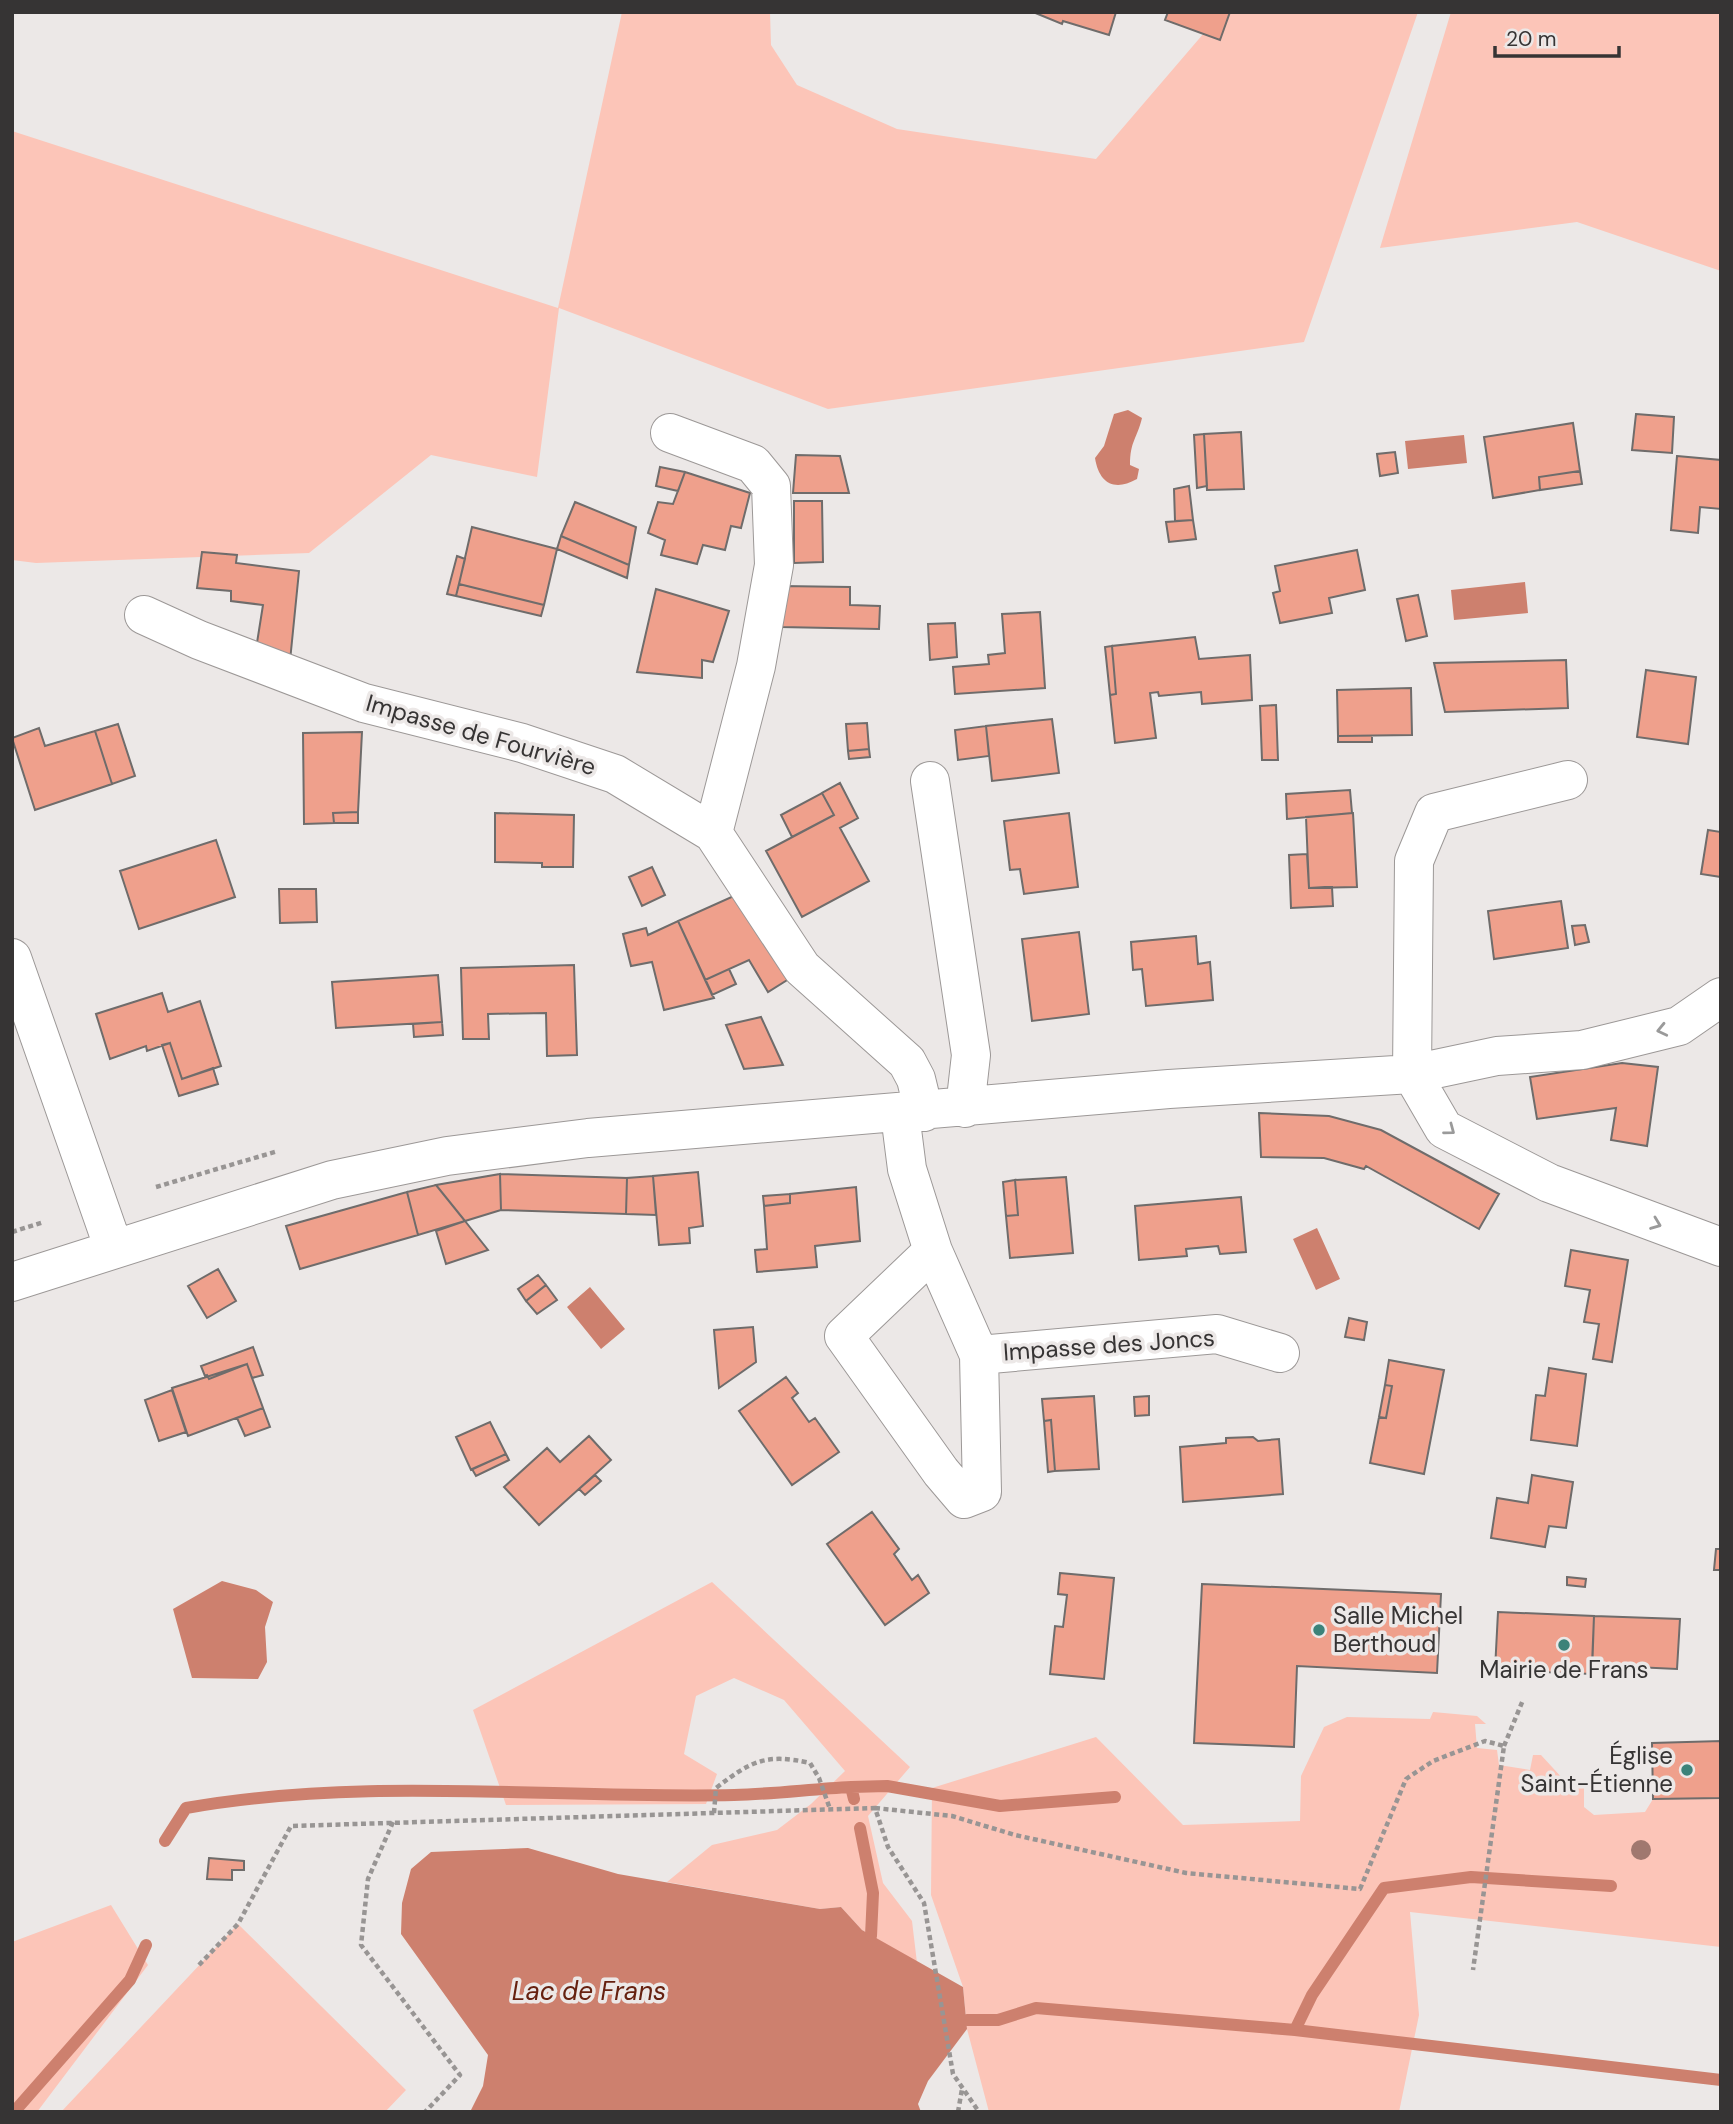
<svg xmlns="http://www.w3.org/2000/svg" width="1733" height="2124" font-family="'DM Sans',sans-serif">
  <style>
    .green { fill: #fcc5b8 }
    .water { fill: #cd806e }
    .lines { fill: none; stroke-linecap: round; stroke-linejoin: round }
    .stream { stroke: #cd806e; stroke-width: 12 }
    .building { fill: #efa08c; stroke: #6f6c6b; stroke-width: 2 }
    .minor-casing { stroke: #9c9897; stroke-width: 40 }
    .path { stroke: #989594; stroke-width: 4.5; stroke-dasharray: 5 3.5; stroke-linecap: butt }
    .minor { stroke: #fff; stroke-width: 38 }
    .tree { fill: #a0786f }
    .oneway { stroke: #9a9a9a }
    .poi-dot { fill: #3c8279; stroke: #ece8e7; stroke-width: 2.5 }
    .labels { text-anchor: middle; stroke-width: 7; stroke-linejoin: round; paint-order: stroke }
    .street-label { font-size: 24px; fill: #363434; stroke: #ece8e7 }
    .poi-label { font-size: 24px; fill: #363434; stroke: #ece8e7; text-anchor: start }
    .water-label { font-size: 26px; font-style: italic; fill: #662110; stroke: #ece8e7 }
  </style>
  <rect width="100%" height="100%" fill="#ece8e7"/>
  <!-- green -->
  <path class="green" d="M622,12H770L771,45L797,85L897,129L1096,159L1222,12H1418L1304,342L828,409L559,308L537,477L431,455L309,553L36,563L12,560V131L558,308Z
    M1451,12H1720L1721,271L1577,222L1380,248Z
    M712,1582L910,1767L868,1816L883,1883L912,1921L917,1963L862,1930L841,1907L820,1909L667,1882L712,1845L777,1830L811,1804L845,1771L784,1700L734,1678L696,1696L684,1754L717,1774L706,1804L506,1805L473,1710Z
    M1433,1712L1477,1716L1486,1724H1475L1477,1748L1497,1750L1499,1765L1530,1770L1533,1755H1541L1564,1780L1584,1782V1807L1594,1815L1645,1812L1653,1799L1721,1798V1947L1410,1912L1419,2015L1399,2112H989L967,2029L963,1987L931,1895L932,1788L1096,1737L1183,1825L1300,1821L1301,1776L1324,1727L1347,1717L1430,1719Z
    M111,1905L148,1965L37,2112H12V1942Z
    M238,1924L406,2090L385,2112H61Z"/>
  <!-- water -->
  <path class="water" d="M1128,410L1142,418C1137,439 1130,441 1130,465L1139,469L1137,479C1114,492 1099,483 1095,458L1104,446L1114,414Z
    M1464,435L1467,463L1408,469L1405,441Z
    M1525,582L1528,613L1454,620L1451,590Z
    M1317,1228L1340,1279L1316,1290L1293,1239Z
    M590,1287L625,1329L601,1349L567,1307Z
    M222,1581L256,1590L273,1602L265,1627L267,1662L258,1679L192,1678L173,1609Z
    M528,1848L618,1874L820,1909L841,1907L862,1930L963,1987L967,2029L928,2081L918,2104L921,2112H470L483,2086L488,2055L401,1934L402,1903L411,1869L431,1852Z"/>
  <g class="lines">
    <!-- stream -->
    <path class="stream" d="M854,1799L851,1787L887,1786L1000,1806L1115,1797
      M860,1828L873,1893L871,1936
      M165,1841L186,1808C366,1776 552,1799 734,1795C773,1794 812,1789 851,1787
      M967,2020H998L1036,2008L1295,2030L1721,2080
      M1295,2030L1312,1995L1384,1888L1471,1877L1611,1886
      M14,2112L130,1980L146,1945"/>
  </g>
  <!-- building -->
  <path class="building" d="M1033,12H1116L1109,35L1063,21L1062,24Z
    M1168,12H1230L1220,40L1165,20Z
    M1636,414L1674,417L1672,453L1632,450Z
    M1573,423L1580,471L1539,477L1540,490L1493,498L1484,437Z
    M1241,432L1244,489L1207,490L1204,434Z
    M1204,434L1207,486L1197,488L1194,435Z
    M1395,452L1398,473L1380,476L1377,454Z
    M796,455L840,456L849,493H793Z
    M1677,456L1721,460V509L1700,507L1698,533L1671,530Z
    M660,467L685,472L678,491L656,486Z
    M1580,471L1582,484L1540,490L1539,477Z
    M685,472L750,493L741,528L731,526L725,550L703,545L697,564L661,555L665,540L648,533L658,502L673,504Z
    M1189,486L1193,520L1175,521L1174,489Z
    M794,501H822L823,562L794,563Z
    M575,502L636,527L629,565L561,536Z
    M1193,520L1196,539L1169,542L1166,522Z
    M472,527L557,549L544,605L459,584Z
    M561,536L629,565L627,578L557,549Z
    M1357,550L1365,590L1329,598L1332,613L1280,623L1273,593L1280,591L1275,566Z
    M202,552L237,555L236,563L299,571L290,661L256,649L263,605L231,601V591L197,588Z
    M457,556L465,559L456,596L447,594Z
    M459,584L544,605L541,616L456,596Z
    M782,586L850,587V605L880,606L879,629L781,627Z
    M656,589L729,611L713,662L702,660V678L637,672Z
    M1418,595L1427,636L1406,641L1397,599Z
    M1040,612L1045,688L955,694L953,667L989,664L988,655L1005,653L1002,614Z
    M955,623L957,657L930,660L928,624Z
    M1195,637L1199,659L1250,655L1252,700L1202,704L1201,692L1159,696L1158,692L1150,693L1156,738L1115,743L1110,695L1116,694L1112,646Z
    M1112,646L1116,694L1110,695L1105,647Z
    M1566,660L1568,708L1445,712L1434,663Z
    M1646,670L1696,677L1688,744L1637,737Z
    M1411,688L1412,735L1338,736L1337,690Z
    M1276,705L1278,760H1262L1260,706Z
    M1052,719L1059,773L992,781L986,726Z
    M867,723L869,749L848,751L846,724Z
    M118,724L135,776L112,784L95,731Z
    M986,726L989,756L958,760L955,730Z
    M39,728L45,746L95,731L112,784L35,810L12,738Z
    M362,732L358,812L333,813L334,823L304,824L303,733Z
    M1338,736H1372V742H1338Z
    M869,749L870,757L849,759L848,751Z
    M840,783L858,818L840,828L869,881L802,917L766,851L834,815L822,793Z
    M1350,790L1352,813L1287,819L1286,794Z
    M822,793L834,815L792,837L781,815Z
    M358,812V823H334L333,813Z
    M495,813L574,815L573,867H542V863L495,862Z
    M1069,813L1078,887L1024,894L1020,869L1010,870L1004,821Z
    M1353,813L1357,887L1309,888L1306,817Z
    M1708,830L1721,832V877L1701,874Z
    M216,840L235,897L139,929L120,871Z
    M1307,854L1309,888L1332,887L1333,906L1291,908L1289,855Z
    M652,867L665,895L642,906L629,877Z
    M279,889H316L317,922L280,923Z
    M736,895L792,977L768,992L749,960L705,980L678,921Z
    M1561,901L1568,948L1494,959L1488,911Z
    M678,921L714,998L664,1010L652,962L631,966L623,934L646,928L648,935Z
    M1585,925L1589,942L1575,945L1572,926Z
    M1079,932L1089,1014L1032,1021L1022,939Z
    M1196,936L1198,964L1210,962L1213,1000L1146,1006L1142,969L1133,970L1131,942Z
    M574,965L577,1055L547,1056L546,1013L488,1014L489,1039H463L461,968Z
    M729,969L736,984L712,995L705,980Z
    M438,975L442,1022L336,1028L332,982Z
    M162,993L168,1012L200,1001L221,1066L182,1079L170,1043L147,1051L146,1046L110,1059L96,1014Z
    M761,1017L783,1065L744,1069L726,1025Z
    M442,1022L443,1035L414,1037L413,1024Z
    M170,1043L182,1079L213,1068L218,1084L179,1096L162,1045Z
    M1622,1063L1658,1067L1647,1146L1611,1140L1616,1108L1537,1119L1530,1077Z
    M1259,1113L1329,1116L1381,1130L1499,1194L1479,1229L1366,1166L1364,1169L1324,1158L1261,1157Z
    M698,1172L703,1226L689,1228L690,1243L659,1245L653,1176Z
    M500,1174L501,1210L465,1221L436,1185Z
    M500,1174L627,1178L626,1214L501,1210Z
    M653,1176L656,1215L626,1214L627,1178Z
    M1066,1177L1073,1253L1010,1258L1006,1216L1018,1215L1015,1180Z
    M1015,1180L1018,1215L1006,1216L1003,1182Z
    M436,1185L465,1221L418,1235L407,1192Z
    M856,1187L860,1241L815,1246L817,1267L757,1272L755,1250L767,1249L764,1206L790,1203V1194Z
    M407,1192L418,1235L300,1269L286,1226Z
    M790,1194V1203L764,1206L763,1196Z
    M1241,1197L1246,1252L1220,1254L1218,1246L1186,1249L1187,1256L1139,1260L1135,1206Z
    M465,1221L488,1250L446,1264L436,1231Z
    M1571,1250L1628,1260L1612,1362L1593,1359L1599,1324L1584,1322L1590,1290L1565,1286Z
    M218,1269L236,1301L207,1318L188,1286Z
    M538,1275L546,1285L526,1301L518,1289Z
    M546,1285L557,1300L537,1314L526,1301Z
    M1349,1318L1367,1322L1364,1340L1345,1337Z
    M753,1327L756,1362L719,1388L714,1330Z
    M253,1347L263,1375L252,1378L247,1364L209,1379L207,1375L205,1376L201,1366Z
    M1389,1360L1444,1370L1424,1474L1370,1463L1379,1417L1386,1418L1392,1386L1385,1385Z
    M247,1364L263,1408L188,1436L172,1388Z
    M1549,1368L1586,1374L1577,1446L1531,1440L1536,1395L1545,1396Z
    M786,1377L798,1393L792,1398L809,1422L815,1418L839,1452L792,1485L739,1411Z
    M1385,1385L1392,1386L1386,1418L1379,1417Z
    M172,1390L186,1432L159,1441L145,1400Z
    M1094,1396L1099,1469L1055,1471L1051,1420L1044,1421L1042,1399Z
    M1149,1396V1415L1135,1416L1134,1397Z
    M263,1408L270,1427L245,1436L237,1418Z
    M1051,1420L1055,1471L1048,1472L1044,1421Z
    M490,1422L506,1454L471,1470L456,1437Z
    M589,1436L611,1460L539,1525L504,1487L547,1448L560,1462Z
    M1253,1437L1258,1441L1279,1439L1283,1494L1183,1502L1180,1447L1226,1443V1438Z
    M506,1454L509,1460L476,1476L472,1469Z
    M595,1475L601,1481L585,1495L579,1489Z
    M1532,1475L1573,1482L1566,1528L1549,1526L1545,1547L1491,1538L1497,1498L1528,1503Z
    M872,1512L899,1549L894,1554L912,1580L918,1575L929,1593L885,1625L827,1544Z
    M1716,1549H1721V1570H1714Z
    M1060,1573L1114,1578L1104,1679L1050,1674L1055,1626L1063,1627L1067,1595L1058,1594Z
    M1567,1577L1586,1579L1585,1587L1567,1585Z
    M1202,1584L1441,1594L1437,1673L1297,1666L1294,1747L1194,1743Z
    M1498,1612L1594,1616L1592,1674L1495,1670Z
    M1594,1616L1680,1619L1677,1669L1592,1665Z
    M1721,1741V1798L1653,1799L1652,1743Z
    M209,1858L244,1861V1870H232V1880L207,1879Z"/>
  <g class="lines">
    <!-- minor casing -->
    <g class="minor-casing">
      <path id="minor" d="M670,433L753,464L771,486L774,565L756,666L713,833
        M144,615L199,640L364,703L522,743L615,774L713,833L802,968L907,1062L916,1079L924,1112
        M930,781L971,1055L965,1108
        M12,958L114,1249
        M1412,1074L1414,861L1434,813L1568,780
        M1412,1074L1444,1129L1549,1183L1721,1247
        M900,1114L907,1169L933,1251L844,1336L941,1472L964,1499L982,1492L979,1355L1217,1334L1280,1353
        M933,1251L979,1355
        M12,1282L332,1180L447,1156L588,1138L1169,1089L1412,1074L1497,1056L1582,1050L1679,1026L1721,997"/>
    </g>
    <!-- path -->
    <path class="path" d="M156,1187L278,1151
      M12,1232L44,1222
      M1504,1746L1523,1700
      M875,1808L952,1816L1015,1835L1186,1873L1360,1889L1406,1779L1433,1761L1485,1741L1504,1746L1473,1970
      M714,1813L716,1788C751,1761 766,1753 810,1763L819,1778L830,1809
      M393,1822L368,1879L361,1945L460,2075L425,2112
      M199,1965L238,1924L291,1826L875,1808L888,1847L924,1903L953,2074L979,2112
      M958,2112L962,2089"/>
    <!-- minor -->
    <use href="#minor" class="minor"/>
  </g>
  <!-- trees -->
  <circle class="tree" cx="1641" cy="1850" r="10"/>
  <!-- one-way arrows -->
  <defs><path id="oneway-chevron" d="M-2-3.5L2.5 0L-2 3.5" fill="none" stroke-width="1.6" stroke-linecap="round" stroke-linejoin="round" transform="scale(1.75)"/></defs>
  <g class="oneway">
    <use href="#oneway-chevron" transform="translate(1662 1030) rotate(167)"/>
    <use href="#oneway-chevron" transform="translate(1450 1130) rotate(37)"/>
    <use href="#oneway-chevron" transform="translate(1656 1224) rotate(21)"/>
  </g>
  <!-- markers -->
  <g class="poi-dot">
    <circle cx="1319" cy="1630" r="7"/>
    <circle cx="1564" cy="1645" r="7"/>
    <circle cx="1687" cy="1770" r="7"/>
  </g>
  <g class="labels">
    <!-- street labels -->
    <g class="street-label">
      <text transform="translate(481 735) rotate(16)" y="8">Impasse de Fourvière</text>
      <text transform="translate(1109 1345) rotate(-4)" y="8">Impasse des Joncs</text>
    </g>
    <!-- poi labels -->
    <g class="poi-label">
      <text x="1333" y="1624">Salle Michel<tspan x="1333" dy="28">Berthoud</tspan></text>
      <text x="1564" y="1678" text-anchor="middle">Mairie de Frans</text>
      <text x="1673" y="1764" text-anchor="end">Église<tspan x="1673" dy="28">Saint-Étienne</tspan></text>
    </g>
    <!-- water labels -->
    <g class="water-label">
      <text x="589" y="2000">Lac de Frans</text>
    </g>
  </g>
  <!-- border -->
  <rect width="1733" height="2124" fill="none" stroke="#363434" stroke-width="28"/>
  <!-- scale -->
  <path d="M1495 46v10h124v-10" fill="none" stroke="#363434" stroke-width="3.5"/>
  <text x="1506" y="46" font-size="21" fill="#363434" stroke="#ece8e7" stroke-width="5" paint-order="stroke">20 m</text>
</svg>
